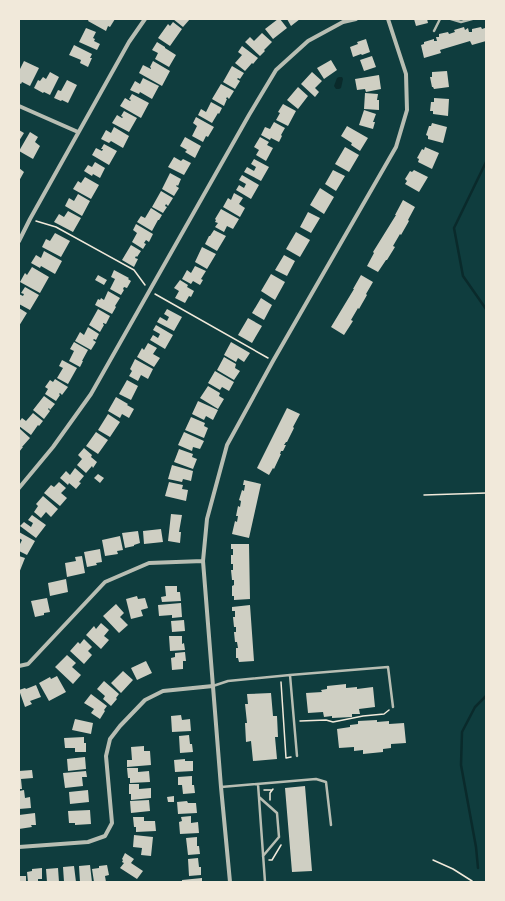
<svg xmlns="http://www.w3.org/2000/svg" width="505" height="901" font-family="Raleway,sans-serif">
  <style>
    .water { fill: #0a2a2b }
    .lines { fill: none; stroke-linecap: round; stroke-linejoin: round }
    .stream { stroke: #0a2a2b; stroke-width: 2.5 }
    .building { fill: #cfcfc3 }
    .path { stroke: #f1e9da; stroke-width: 1.5 }
    .service { stroke: #b8beb3; stroke-width: 2.5 }
    .minor { stroke: #b8beb3; stroke-width: 4 }
  </style>
  <rect width="100%" height="100%" fill="#0f3d3e"/>
  <!-- water -->
  <path class="water" d="M339,77H342L343,79L341,88L339,89H336L334,86L337,78Z"/>
  <g class="lines">
    <!-- stream -->
    <path class="stream" d="M486,162L454,228L463,276L486,309
      M478,868L476,847L461,765L462,732L475,707L486,696"/>
  </g>
  <!-- building -->
  <path class="building" d="M89,19H115L110,27L108,26L106,31L88,21Z
    M173,19H190L183,27Z
    M278,19H280L287,28L273,39L265,29Z
    M287,19H300L291,26Z
    M414,19H427L428,23L416,26Z
    M173,22L182,29L170,46L158,38L168,24L170,26Z
    M464,27L465,30L468,28L469,32H472V29L481,27L482,29L485,28L486,41L472,45L470,41L440,50L441,53L424,58L421,45L424,44V42L434,39V41H437L436,37H439V34L448,32L449,34L455,32L454,30Z
    M86,28L96,32L93,38L95,39L94,41L100,44L97,50L79,42Z
    M262,33L272,42L264,50L265,51L260,56L245,42L250,37L254,41Z
    M366,39L370,52L362,55L361,54L353,57L350,47L358,44L357,42Z
    M157,42L165,47V48L176,55L169,67L155,59L158,53L152,50Z
    M74,45L92,54L90,58H92L88,67L80,63L81,60L69,55Z
    M242,46L258,58L253,64L252,63L245,71L235,63L242,55L238,52Z
    M372,56L376,67L364,71L360,60Z
    M331,60L337,70L324,79L317,68Z
    M24,61L39,68L30,86L22,82L21,84L19,83V71Z
    M153,61L170,71L162,86L139,73L143,65L151,69V68L150,67Z
    M232,66L244,73L240,79L238,78L237,79L240,81L235,89L223,82Z
    M447,71L449,87L434,89L433,87H432L430,77H432V72Z
    M50,72L59,77L50,95L44,92L43,93L34,88L38,80L40,81L43,77L46,79Z
    M312,72L322,81L315,88L319,92L315,97L301,84Z
    M379,75L381,89L366,92L365,89L357,90L355,79Z
    M143,78L159,86L152,99L140,92L139,94L130,90L135,81L140,84Z
    M67,80L77,85L68,103L62,100L61,101L54,98L58,90L61,91Z
    M221,84L234,91L229,99L227,97L226,99H227L224,106L212,99Z
    M298,87L308,96L298,109L287,100Z
    M365,93L378,94L377,100H379V110L364,109Z
    M132,94L149,103L141,118L120,106L125,98L130,101L131,100L129,99Z
    M434,98L449,99L448,116L433,114V111H430L431,102H434Z
    M211,102L222,108L219,114L218,113L212,123L198,115L201,109L206,112Z
    M283,104L296,111L288,126L276,120L280,113L278,112Z
    M364,110L376,114L373,122H375L373,129L359,125Z
    M124,111L137,118L129,132L112,123L117,115L122,118L123,117L121,116Z
    M196,117L214,127L208,137L206,136L203,142L192,136L197,126L193,123Z
    M274,122L285,128L281,135L282,136L279,142L271,138L270,140L261,135L265,127L270,129Z
    M432,123L447,127L443,143L428,139V136L426,135L429,126H431Z
    M347,126L368,138L360,151L351,145L352,143L341,136Z
    M114,127L129,136L123,148L111,141L109,143L101,139L106,130L111,133Z
    M19,130L24,133L19,141Z
    M30,132L38,137L35,142L40,146L33,159L19,151Z
    M185,137L201,146L195,158L185,152L187,150L180,146Z
    M260,137L269,142L267,145L273,148L266,161L256,155L259,150L254,147Z
    M104,144L117,151L109,165L92,155L96,148L102,151L103,149H101Z
    M345,147L359,155L349,172L335,164Z
    M425,147L439,153L432,169L418,162L419,159L417,158L422,149L424,150Z
    M174,157L181,161L183,159L191,163L184,175L168,167Z
    M254,159L269,167L261,181L244,172L247,167L254,171L256,167L251,164Z
    M95,162L105,168L100,178L93,174L92,176L84,171L88,165L92,167Z
    M19,168L24,172L19,181Z
    M333,170L345,176L336,191L325,184Z
    M414,170L428,177L419,192L405,184L407,181L405,179L410,171L412,172Z
    M170,173L181,179L178,186L177,185L176,186L179,188L174,196L162,189Z
    M242,175L259,185L251,199L236,190L239,185L244,188L246,184L239,180Z
    M85,177L99,185L91,199L73,189L78,181L81,183Z
    M320,188L334,197L324,214L310,205Z
    M161,191L173,198L168,206L166,204L165,206L167,207L163,213L152,207Z
    M234,193L243,198L239,204L245,208L240,217L223,207L228,198L231,200Z
    M78,194L90,201L82,216L65,206L69,198L74,201Z
    M403,200L415,207L408,220L409,221L401,235L400,234L393,246L395,247L387,260H386L378,272L367,266L374,253L373,252L396,215H395Z
    M151,208L162,215L159,220H158L152,231L137,222L141,216L145,218Z
    M221,209L239,219L233,229L227,226L224,232L215,227L218,223L215,222L216,220L215,219Z
    M68,211L81,218L73,232L54,222L59,214L64,217Z
    M308,212L320,218L311,233L300,227Z
    M136,224L153,234L149,242L146,240L144,243L146,244L143,249L132,242L137,233L133,230Z
    M214,230L226,236L217,251L205,244L209,236H210Z
    M296,232L310,240L300,257L286,249Z
    M55,233L70,241L61,257L42,247L46,239L50,241Z
    M131,245L141,251L137,257L136,256L135,258L138,259L134,267L122,260Z
    M202,247L216,254L207,269L195,262Z
    M44,251L62,261L55,274L41,266L40,268L31,263L36,255L41,258Z
    M284,255L295,261L287,276L275,270Z
    M195,266L206,271L201,279L203,280L200,285L193,281L191,284L182,279L187,270L191,273Z
    M32,267L49,277L40,293L20,282L25,273L27,275Z
    M114,270L129,278L128,279L131,281L127,288L124,287L123,289L124,290L121,295L110,289L115,279L111,277Z
    M271,274L285,282L275,300L261,291Z
    M98,275L107,280L104,285L95,280Z
    M361,275L373,282L366,294L367,295L359,309L358,308L351,320L353,321L344,335L331,327L354,289H353Z
    M180,280L188,285L187,287L194,291L191,297L189,296L185,303L175,298L179,291L174,288Z
    M25,287L39,295L30,310L19,304V294L23,296L24,294L21,293Z
    M108,291L120,298L115,306L116,307L112,314L95,305L98,299L100,300L101,298L104,300Z
    M261,298L272,305L264,320L252,313Z
    M19,308L27,313L19,326Z
    M98,309L110,316L106,324L103,323V324L104,325L100,332L89,325Z
    M167,309L182,317L174,331L157,322L160,317L167,321L169,317L164,314Z
    M248,318L262,326L252,343L238,335Z
    M156,325L173,335L165,349L150,340L153,335L158,338L160,334L153,330Z
    M88,327L99,334L96,340L94,339L93,340L96,342L91,350L75,341L80,332L84,335Z
    M74,342L88,350L82,361H83L80,367L69,361L74,351L70,349Z
    M231,342L250,353L244,362L238,358L236,362L224,355Z
    M148,343L157,348L153,354L160,358L154,367L137,357L142,348L144,350Z
    M224,357L236,364L235,368L240,371L234,380L217,370Z
    M135,359L153,369L148,379L141,375L138,381L129,376L132,371L130,369Z
    M62,360L77,368L68,384L57,378L63,368L59,366Z
    M215,371L234,382L229,391L222,387L220,390L208,383Z
    M55,379L68,387L62,395L60,393L59,394L60,395L56,401L45,394L48,389L45,387L50,380L53,382Z
    M127,380L138,386L131,400L119,394Z
    M208,386L220,393L219,396L224,399L218,409L200,398Z
    M44,396L55,404L50,410L49,408L48,409L50,411L44,419L33,410Z
    M116,397L128,404L127,405L134,409L129,418L122,414L120,418L108,411Z
    M198,401L218,410L213,420L206,416L204,420L192,414Z
    M287,408L300,414L293,427L294,428L287,442H286L284,445H286L283,451H281L280,454H281L274,469L273,468L269,475L257,468Z
    M33,413L43,421L39,426L38,425L31,435L19,426V422L22,418L26,421Z
    M108,414L120,422L110,437L98,430Z
    M191,417L205,423L204,426L208,428L204,438L185,430Z
    M19,428L30,438L22,447H23L19,452Z
    M96,432L108,440L98,454L86,446Z
    M184,432L204,441L200,449L193,447L192,451L178,445Z
    M84,448L92,455L91,457L97,462L93,468L92,466L86,473L77,465L82,459L78,455Z
    M179,449L193,454L192,457L197,459L193,469L174,462Z
    M172,465L193,471L191,481L183,479L182,482L168,479Z
    M75,468L84,476L79,482L81,483L76,489L69,483L68,485L60,478L66,471L70,475Z
    M98,474L104,478L100,483L94,478Z
    M244,480L261,484L249,538L232,534L235,521L237,522L238,516H236L238,506L240,507L241,501L239,500L242,490L244,491L245,485H243Z
    M59,482L66,488L61,493L67,498L60,506L44,493L51,485L54,487Z
    M169,482L183,485L182,489L188,490L186,501L165,496Z
    M43,496L58,509L51,517L46,512L41,518L34,512L38,506L36,504Z
    M171,514L182,515L179,532H181L180,543L168,541Z
    M32,515L46,525L36,538L20,526L24,522L31,527L33,523L28,520Z
    M161,529L163,542L144,544L143,531Z
    M138,531L140,543L134,545V546L125,548L122,533Z
    M19,532L35,541L27,555L19,551V544H20L22,540L19,538Z
    M120,536L123,550L117,551L118,554L105,556L102,540Z
    M231,544H249L250,599L234,600V596H232V586L234,585V580H232L231,570H233V564H231V555H233V549H231Z
    M100,549L102,562L96,563L97,565L87,567L84,552Z
    M19,556L25,558L19,573Z
    M82,556L85,573L67,577L65,563L76,561L75,557Z
    M66,579L68,592L50,596L48,583Z
    M165,586H177V592H180L181,601L162,602L161,597L166,596Z
    M137,596L138,599L145,598L148,608L141,610L143,616L131,619L126,599Z
    M47,598L50,612L44,613V615L35,617L31,601Z
    M181,603L182,617L172,618V615L159,616L158,605Z
    M116,604L124,613L120,617L128,625L119,633L103,616Z
    M250,605L254,661L239,662L238,658H236V648H238L237,642H235L234,632H236V627H234L233,617H235V611H232V607Z
    M184,620L185,631L172,632L171,621Z
    M101,623L109,630L104,636L109,640L101,649L86,635L94,626L96,629Z
    M169,636H182V644L184,643L185,650L170,651Z
    M84,639L92,647L88,651L92,655L84,664L70,651L78,642L80,644Z
    M185,652L186,661H183V669L172,670L171,658L175,657V653Z
    M67,655L76,663L72,667L81,675L73,684L55,667Z
    M146,661L152,673L137,680L131,668Z
    M123,671L133,680L121,693L111,683Z
    M57,676L66,692L49,701L39,683L50,677L51,679Z
    M104,681L119,694L116,698L117,699L111,706L103,699L105,696L97,689Z
    M346,684V688L357,687V689L373,687L375,707L359,709L360,714H352V717L332,718V716L324,717L323,712L308,713L306,693L322,692L321,690L327,689V686Z
    M36,685L41,697L30,701L32,704L25,707L19,690L25,688L26,689Z
    M271,693L273,716H277L278,737H275L277,759L253,761L251,741L246,742L245,723H247L245,704H248L247,694Z
    M91,694L107,706L104,710L105,711L100,719L91,713L94,709L84,703Z
    M181,715L182,720L190,719L191,731L172,732L171,716Z
    M75,719L93,723L91,734L72,730Z
    M377,720V722L389,721V724L404,723L406,743L391,744V748L383,749V752L363,754V750L354,751V747L339,748L337,729L350,727V725L358,724V721Z
    M189,735L190,744H192L193,752L180,753L179,736Z
    M84,737V743H86V752H75V748H65L64,738Z
    M144,746V751H150L151,765L127,767V760H132L131,747Z
    M85,757L86,769L68,771L67,759Z
    M185,759V761H193V771L175,772L174,760Z
    M127,768H138V772L149,771L150,782L130,783V778H128Z
    M32,770L33,778L21,779L22,789H19V771Z
    M86,771L87,777H82L83,786L65,788L63,773Z
    M192,776V785H194L195,793L183,794L182,785H178V777Z
    M129,784H139V789L151,788V798L131,800V794H129Z
    M305,786L312,871L292,872L285,788Z
    M24,790L25,798L30,797L31,808L19,809V791Z
    M88,790L89,802L70,804L69,792Z
    M174,796V802H168L167,797Z
    M149,800L150,811L131,813L130,801Z
    M187,801L188,803H196L197,813L178,814L177,802Z
    M90,810L91,824L75,825V823H69L68,811Z
    M35,813L36,825H31L32,827L19,829V815Z
    M191,816V823L198,822L199,833L180,834L179,822L182,821L181,817Z
    M133,817H144V821H155L156,831L136,832V827H134Z
    M134,835L153,837L151,856L141,855L142,848L133,847Z
    M197,837V846H199L200,854L188,855L186,838Z
    M125,853L134,859L131,863L143,871L137,879L120,868L124,863L122,862L123,860L122,859Z
    M198,858L199,867H201V875L189,876L188,859Z
    M90,865L92,882H80L79,866Z
    M107,865L109,875L105,876L106,882H94L92,869L99,868V866Z
    M74,866L76,882H64L63,867Z
    M42,868V879H38V882H28L27,872L32,871V869Z
    M58,868L59,882H47L46,869Z
    M19,876H26V882H19Z
    M202,878V882H182V880Z"/>
  <g class="lines">
    <!-- path -->
    <path class="path" d="M36,221L56,227L134,270L145,285
      M155,294L268,358
      M424,495L486,493
      M281,682L286,758L291,757
      M300,721L326,720L333,722L363,716L384,714L389,710
      M264,790H272
      M270,800V793L273,789
      M269,860H272L281,845
      M433,860L453,869L472,881"/>
    <!-- service -->
    <path class="service" d="M451,19L461,22L472,19
      M434,31L440,19
      M290,675L388,667L393,707
      M213,686L228,681L290,675L297,756
      M258,784L265,882
      M221,787L316,779L326,782L331,825
      M259,797L277,813L279,837L263,856"/>
    <!-- minor -->
    <path class="minor" d="M19,106L78,132
      M19,241L30,219L129,42L145,19
      M19,488L53,447L91,394L249,115L276,70L308,41L343,22L356,19
      M19,666L28,664L105,582L149,563L203,561
      M19,847L88,842L105,836L112,823L106,756L110,739L120,726L145,700L163,691L213,686
      M230,882L221,787L203,561L207,519L227,445L273,361L396,147L407,110L406,74L388,19"/>
  </g>
  <!-- border -->
  <rect width="505" height="901" fill="none" stroke="#f1e9da" stroke-width="40"/>
</svg>
